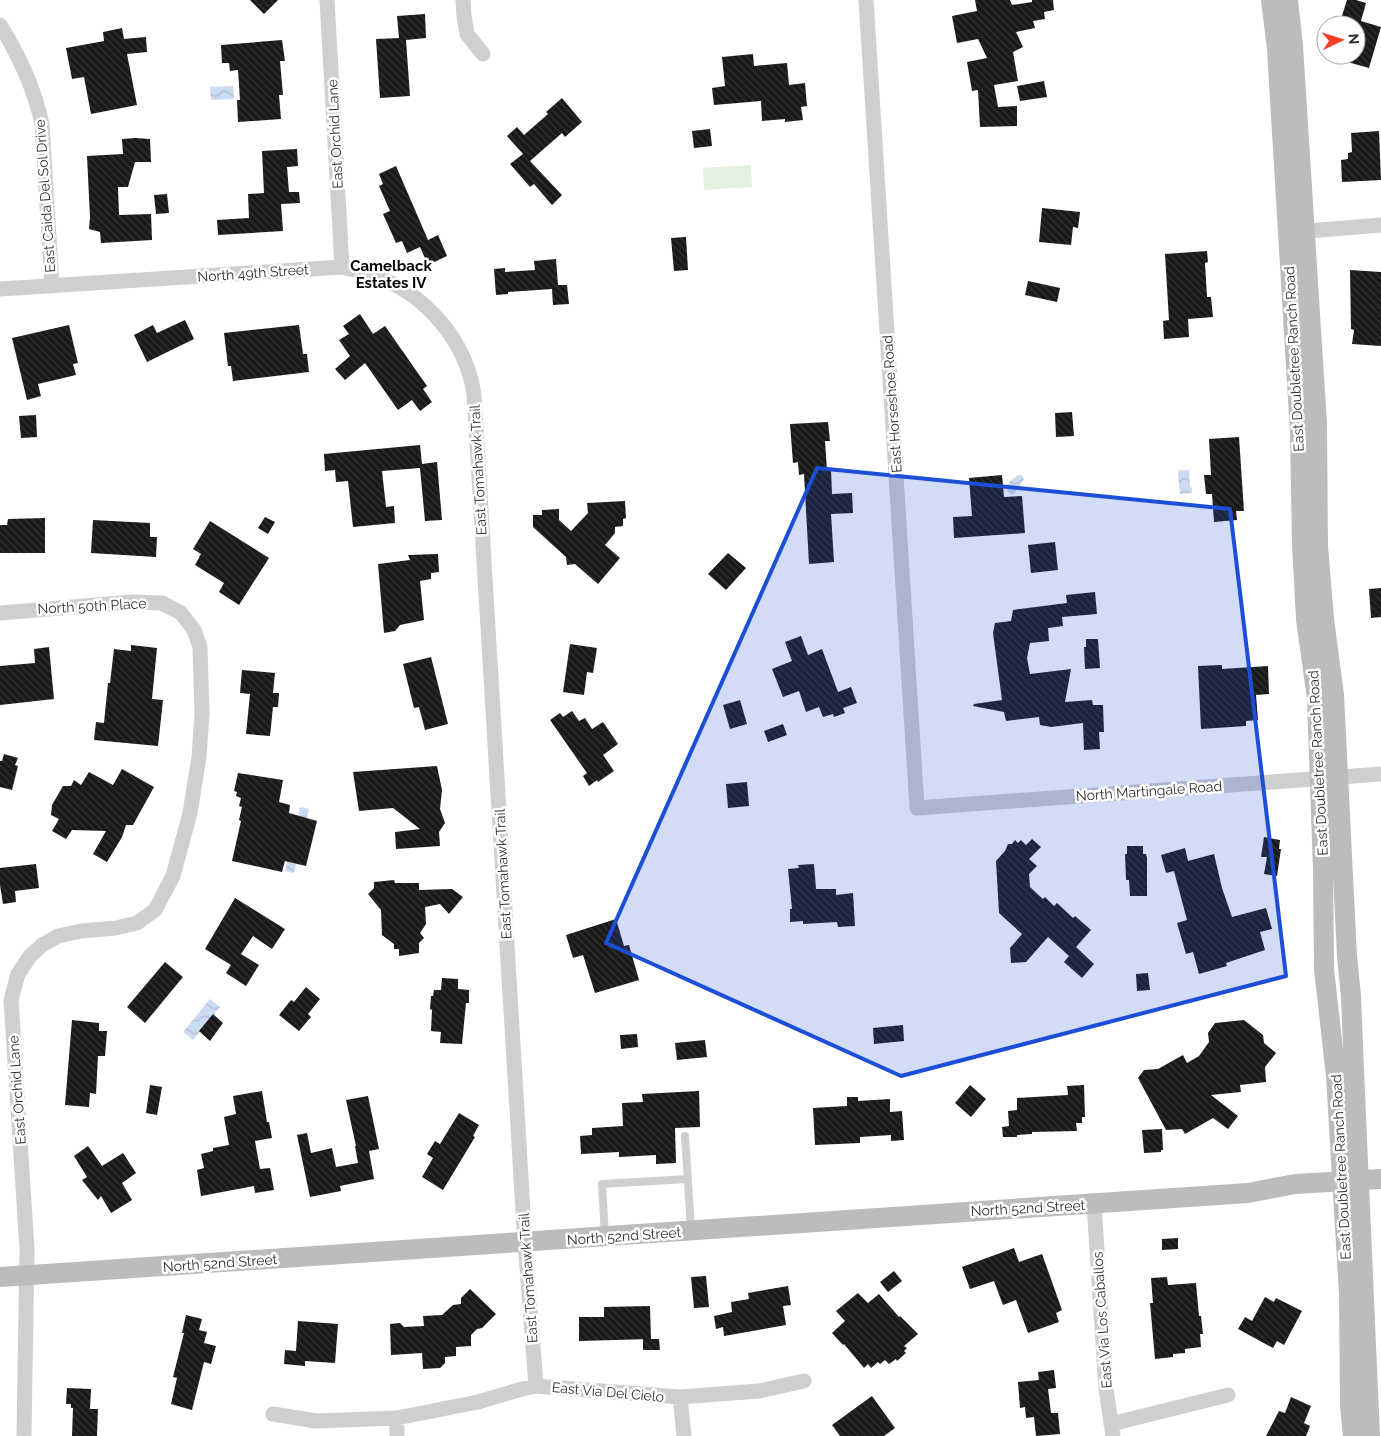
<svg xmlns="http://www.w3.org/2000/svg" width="1381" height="1436" font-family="Raleway,sans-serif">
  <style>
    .green { fill: #e5f0e0 }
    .water { fill: url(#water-waves) }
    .building { fill: url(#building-back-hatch) }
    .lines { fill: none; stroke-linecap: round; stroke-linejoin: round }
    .lane { stroke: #cfcfcf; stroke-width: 8 }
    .street { stroke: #cfcfcf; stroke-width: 15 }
    .secondary { stroke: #bcbcbc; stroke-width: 20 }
    .marked { fill: #1d4ed8; fill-opacity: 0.2; stroke: #1d4ed8; stroke-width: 4; stroke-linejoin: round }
    .labels { text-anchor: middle; stroke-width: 5; stroke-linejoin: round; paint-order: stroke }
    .street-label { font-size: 14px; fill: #323232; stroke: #fff }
    .neighbourhood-label { font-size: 15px; font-weight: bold; fill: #000; stroke: #fff }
  </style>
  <defs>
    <pattern id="water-waves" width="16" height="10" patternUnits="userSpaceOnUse" patternTransform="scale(1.25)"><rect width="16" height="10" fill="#cbdbf1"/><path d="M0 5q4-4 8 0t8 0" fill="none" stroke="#afbccf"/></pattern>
    <pattern id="building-back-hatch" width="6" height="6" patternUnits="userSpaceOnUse" patternTransform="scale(1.25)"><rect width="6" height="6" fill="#191919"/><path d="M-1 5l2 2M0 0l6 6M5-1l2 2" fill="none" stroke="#323232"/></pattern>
  </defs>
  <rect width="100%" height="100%" fill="#fff"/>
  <!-- green -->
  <path class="green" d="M751,165L752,187L704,190L703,168Z"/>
  <!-- water -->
  <path class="water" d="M233,86L234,99L211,100L210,87Z
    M1179,470H1189L1190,487L1192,488V493L1180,494L1178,475Z
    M1019,475H1022L1024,480L1014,494L1009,493L1006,488C1008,482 1014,477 1019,475Z
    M300,807L309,809L294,873L285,871Z
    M210,999L220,1007L193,1040L183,1032Z"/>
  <!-- building -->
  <path class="building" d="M250,0H278L264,14Z
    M975,0H1010L1012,5L1032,2V0H1053L1054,10L1044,12L1045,19L1033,21L1035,28L1016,32L1023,47L1013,52L1018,81L994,85L998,107L1017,106V126L980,127L978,90L972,91L967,62L987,58L978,39L957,43L952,16L977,11Z
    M1347,0H1356L1366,3L1361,21L1381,27L1369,68L1333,58L1334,55H1356V25H1339Z
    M425,14L426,38L406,40L410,96L380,98L376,39L399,38L397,16Z
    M122,28L124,39L146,37L147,52L127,54L137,105L91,114L84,77L72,79L66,48L104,41L103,32Z
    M282,40L285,61H280L283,95H279L281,119L238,122L237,100H240L238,70L230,71L229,63H222L221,45Z
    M753,54L754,66L787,63L789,85L805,83L807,106L801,107L803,120L785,122V119L762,121L761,101L714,105L712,88L725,86L722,57Z
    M1044,81L1047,97L1020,101L1017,86Z
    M562,98L582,122L565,137L562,133L530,161L562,195L552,205L534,184L530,187L510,164L523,154L507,136L517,127L524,135L548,114L546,112Z
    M710,129L712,146L694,148L692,131Z
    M1379,131L1381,180L1342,182L1341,160L1348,159V153L1352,152L1351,133Z
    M135,138L150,139L151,162H135L128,187H118L119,215L151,214L152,240L101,243L100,232L89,229L90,217L87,156L123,154L122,139Z
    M297,149L298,166L287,167L289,192H299L300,203L281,204L283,231L218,235L217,220L249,218L248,194L264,193L262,151Z
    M396,166L428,240L438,235L447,256L428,265L420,247L407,253L402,241L396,243L383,214L390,211L379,186L383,184L379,174Z
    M167,194L169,213L156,214L154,195Z
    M1042,208L1080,212L1078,228L1073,227L1071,245L1039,242Z
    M686,237L688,270L674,271L671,238Z
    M1207,251L1208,262L1205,263L1207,297H1211L1213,317L1188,319L1189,337L1164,339L1163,321L1169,320L1165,254Z
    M556,259L558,285H567L569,304L553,305L552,289L508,292V294L496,295L494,269L505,268V272L535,270L534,261Z
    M1350,270L1381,272V346L1352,344L1354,330L1351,329Z
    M1028,281L1060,288L1057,302L1025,295Z
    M360,314L373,334L385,326L427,386L423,389L432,402L420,411L412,400L398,410L365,363L345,380L335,369L350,356L339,340L349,334L343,326Z
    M185,320L194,339L147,362L134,335L153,325L157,333Z
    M69,325L78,363L73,364L76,375L38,384L41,396L27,400L12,338Z
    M299,325L303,354H307L309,372L233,381L231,366H228L224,333Z
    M1072,412L1074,436L1056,437L1055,413Z
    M36,415L37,437L21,438L19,416Z
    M828,422L830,441H825L827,470H831L832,494L852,493L853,513L831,514L834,562L809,564L804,474L799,475L798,462L793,463L790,424Z
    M1239,437L1244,511H1236L1237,520L1214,522L1212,494H1206L1204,475H1211L1209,439Z
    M420,445L422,464L437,462L442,520L425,521L420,468L382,471L386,507L394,506L395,523L353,527L348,481L336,482L335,470L325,471L324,454Z
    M1002,475L1004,497L1022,496L1025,533L954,538L953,517L972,516L969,478Z
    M625,501L626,518L623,519V526L615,527V533L605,545L620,558L598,584L575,564L567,565L566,557L533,527V515H542V510L559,509V520L571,531L588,513L587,503Z
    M265,517L275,522L268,534L258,528Z
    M45,518V553H0V525H7L8,519Z
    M93,520L150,523V537H157L156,557L91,553Z
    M210,521L269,558L239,605L219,592L224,583L195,565L201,554L193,549Z
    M1055,542L1058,570L1031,573L1028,545Z
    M728,553L746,568L726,590L708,574Z
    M438,554L439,572L431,573V579L420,581L424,620L400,625L395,631L384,633L378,564L410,560L408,555Z
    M1381,588V617L1371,618L1369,589Z
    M1095,592L1097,614L1062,617L1063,626L1048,628L1049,641L1030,643L1027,658L1030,674L1071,669L1065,702L1092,700L1093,705H1103L1104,732H1099L1100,749L1084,750L1083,723L1051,727L1040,725L1039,717L1006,721L1004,712L973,706L974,704L1002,700L993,633L995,623L1011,621L1013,610L1067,603L1066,595Z
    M801,636L808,655L822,649L838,692L851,687L857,703L843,708L845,713L834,717L833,714L823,717L819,707L806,712L799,691L783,697L772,669L792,661L785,642Z
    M1086,639H1098L1100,668L1085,669L1084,647H1086Z
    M570,644L597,648L593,673L587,672L584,695L563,692Z
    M131,645L157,648L152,699L163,700L158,746L94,740L96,722L104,723L108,683H110L114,649L131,651Z
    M49,647L54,699L0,705V666L35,663L34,649Z
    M431,657L448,724L425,730L419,707L414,708L403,664Z
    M1222,665V669L1268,666L1269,694L1256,695L1258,720L1246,721V726L1201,729L1198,666Z
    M242,670L275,673L273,693H279L278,707H273L270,736L246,734L250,694L240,693Z
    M740,700L747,724L730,729L723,705Z
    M572,711L579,721L585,718L592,729L603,722L618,744L603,755L614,771L598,782L597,780L589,786L583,776L587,773L550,720L560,713L563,717Z
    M783,724L787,735L768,742L764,731Z
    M4,754L18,758L15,765L18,766L12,790L0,787V761H2Z
    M437,766L442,790L440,809L445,823L439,832L440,846L396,849L395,832L420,829L393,808L359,811L353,772Z
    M122,769L154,787L133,825H126L122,837L107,862L93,854L106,831L72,830L66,839L52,831L59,819L51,815L52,805L63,786H71L74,780L81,785L89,772L113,785Z
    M238,773L283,780L279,802L290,805L289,813L317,821L306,866L285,861L282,872L232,861L241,821L239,820L242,807L239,806L241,798L236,796L237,792L234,791Z
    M747,782L749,806L728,808L726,784Z
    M1264,837L1280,840L1279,849H1281L1277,876L1264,874L1267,857H1261Z
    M1032,839L1041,847L1029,859L1037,866L1029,874L1030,887L1043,899L1045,897L1054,906L1057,903L1073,918L1075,916L1091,930L1076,947L1094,964L1082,978L1064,962L1069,956L1048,937L1026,962L1011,963L1010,948L1022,934L999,913L996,861L1005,851L1008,844H1012L1015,840L1018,843L1021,840L1026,845Z
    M1127,846H1143V854H1146L1147,858V896H1130L1129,880H1126L1125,854H1127Z
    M1185,848L1188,861L1214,854L1222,888L1232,917L1266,908L1272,929L1260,932L1265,950L1226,963L1227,966L1199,974L1193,952L1186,954L1177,923L1187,920L1174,871L1166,873L1161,855Z
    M36,864L39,888L15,891L16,902L3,904L0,885V868Z
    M814,864L816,889H836V895L853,893L855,926L838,927L837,922L803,924V921L790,922V909H792L788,869L799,868L798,865Z
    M394,880L395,883H419V890L452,889L463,897L449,914L440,904L425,907L426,924L420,933L424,938L419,943V953L399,956V949H394V944L382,935L381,910L368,894L374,888V882Z
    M235,898L285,929L272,949L253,936L241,954L259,965L246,986L226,973L231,965L205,949Z
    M616,919L624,946L629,945L639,980L595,993L583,955L573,958L566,935Z
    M165,962L183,977L145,1023L127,1007Z
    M1148,973L1150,990L1137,991L1136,974Z
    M442,978L458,979V989L469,990V1003H466L462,1044L440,1043L441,1032L431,1031L432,1010L430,1009L431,996H433L434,990H441Z
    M306,987L320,999L308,1014L311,1017L299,1031L279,1015L291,1000L294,1002Z
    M213,1014L223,1023L210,1041L199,1031Z
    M72,1020L99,1023V1031H107L105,1056H98L96,1094L90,1093L89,1107L65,1105Z
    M1244,1020L1263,1035L1264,1043L1276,1053L1265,1067L1266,1082L1240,1085L1241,1092L1211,1095L1238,1116L1228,1129L1213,1118L1185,1134L1182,1129L1166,1130L1138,1078L1144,1070L1158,1069L1183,1055L1187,1063L1199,1056L1209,1042L1208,1033L1215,1023Z
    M903,1025L904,1041L874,1044L873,1028Z
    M637,1034L638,1047L621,1049L620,1035Z
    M705,1040L707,1057L677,1060L675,1043Z
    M150,1085L162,1087L157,1115L146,1113Z
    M970,1085L986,1099L971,1117L955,1103Z
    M1084,1085L1085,1117H1082V1123H1076L1077,1131L1032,1132V1134L1017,1135V1137H1003L1002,1127L1009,1126L1008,1111L1017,1110V1098L1068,1095L1067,1086Z
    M262,1091L267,1122H269L272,1138L255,1141L260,1169L270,1168L274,1190L255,1193L254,1186L201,1196L197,1170L204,1168L201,1154L213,1151V1148L229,1145L224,1117L236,1114L233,1096Z
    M699,1091L700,1127L675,1128L676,1163L656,1164V1155L619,1157V1152L581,1154L580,1136L592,1135V1128L623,1126L622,1103L643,1102L642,1094Z
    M368,1096L379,1149L369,1151L374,1179L340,1186L341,1191L310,1197L297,1135L307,1133L311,1153L332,1148L336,1167L358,1163L355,1146H356L346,1100Z
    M847,1097H858V1101L890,1099V1112L902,1111L904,1140L891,1141V1135L860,1137V1143L815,1145L813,1108L847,1106Z
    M459,1113L479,1125L473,1136L475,1137L443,1190L422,1177L433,1158L427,1154L435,1141L440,1144Z
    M1162,1129L1163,1150H1161V1152L1144,1153L1142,1130Z
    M88,1146L102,1166L123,1153L136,1173L122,1183L132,1200L111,1213L101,1196L98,1200L82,1180L87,1177L74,1156Z
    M1178,1238V1249L1162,1250V1239Z
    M1014,1248L1019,1262L1042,1254L1062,1310L1056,1313L1059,1322L1028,1333L1016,1300L1003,1305L994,1281L970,1289L962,1267Z
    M894,1271L902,1281L888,1292L880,1282Z
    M706,1276L709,1307L694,1308L691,1277Z
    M1167,1277L1168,1285L1196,1283L1199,1316H1201L1203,1334H1200L1201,1347L1185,1349V1353L1173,1354V1357L1155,1359L1150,1303H1153L1151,1278Z
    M788,1286L791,1305L783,1306L786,1325L724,1336L723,1327L716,1329L714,1316L732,1312L731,1302L749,1299L748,1293Z
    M470,1289L496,1314L482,1328L477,1329L471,1335V1346L456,1347V1356L445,1357V1363L440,1368L423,1369L422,1353L391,1355L390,1324L400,1323L404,1327L424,1326L423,1316L442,1315L453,1305L461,1304V1298Z
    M858,1293L868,1303L879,1294L899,1317L900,1316L918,1334L904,1346L907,1348L904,1351L906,1353L897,1361L896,1359L889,1364L885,1360L880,1364L878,1362L871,1368L868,1364L864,1368L844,1344L843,1345L832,1333L845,1321L836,1311Z
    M1265,1297L1274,1302L1276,1298L1302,1311L1284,1345L1277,1341L1273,1348L1238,1329L1245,1317L1252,1321Z
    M650,1306L651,1339L579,1341V1317H604V1307Z
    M186,1315L202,1319L199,1330L207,1332L204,1343L216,1346L211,1364L204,1362L192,1410L171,1404L177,1378L173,1377L184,1333H182Z
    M298,1321L338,1324L335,1363L305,1361V1366L284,1364L285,1350L296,1351Z
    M643,1339H659L660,1350H643Z
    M1054,1370L1056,1388L1048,1389L1051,1413H1058L1060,1434L1036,1436L1034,1417L1026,1418L1025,1407L1020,1408L1018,1382L1039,1380L1038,1372Z
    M67,1388L91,1389L90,1409H98L97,1436H72L73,1408H71V1404H66Z
    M872,1396L895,1428L884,1436H840L832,1425Z
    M1291,1397L1311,1406L1304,1423L1310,1426L1306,1436H1266L1279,1411L1285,1413Z"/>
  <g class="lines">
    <!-- lane -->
    <path class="lane" d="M685,1136L691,1229
      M605,1236L602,1184L688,1179"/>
    <!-- street -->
    <path class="street" d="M327,0L342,267
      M463,0L464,16L467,34L483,54
      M866,0L917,808L1381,774
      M0,25C20,57 34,87 42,124L52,286
      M1296,232L1381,225
      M0,289L342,267C353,270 365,272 375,276C426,294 466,341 474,394L524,1227L536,1386
      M0,613L132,602L162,603L181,613L194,630L200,647L202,714L199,757L190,813L173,876L155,910L137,923L116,928L81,931L58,936L42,945L30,956L18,974L11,1000L27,1249L24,1436
      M1094,1204L1106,1389L1113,1436
      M680,1397L684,1436
      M273,1414L316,1421L397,1418L478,1402L522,1389L536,1386L680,1397L759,1391L804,1381
      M397,1418V1436
      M1111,1424L1228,1395"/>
    <!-- secondary -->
    <path class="secondary" d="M1271,0L1277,49L1300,433L1302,544L1306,619L1317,698L1323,870L1324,969L1336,1076L1349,1294L1350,1406L1353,1436
      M1288,0L1293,46L1317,424L1318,546L1324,619L1334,695L1347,956L1351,996L1354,1071L1370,1436
      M0,1277L1248,1193L1295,1184L1381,1179"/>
  </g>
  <!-- marked area -->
  <path class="marked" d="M817,468L1230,509L1286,976L901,1076L606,943Z"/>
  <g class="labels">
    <!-- street labels -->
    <g class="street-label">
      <text transform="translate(335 134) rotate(-93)" y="5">East Orchid Lane</text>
      <text transform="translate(45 196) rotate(-94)" y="5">East Caida Del Sol Drive</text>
      <text transform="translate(253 273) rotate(-4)" y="5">North 49th Street</text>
      <text transform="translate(1294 359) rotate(-93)" y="5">East Doubletree Ranch Road</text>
      <text transform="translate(892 404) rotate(-94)" y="5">East Horseshoe Road</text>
      <text transform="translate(478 470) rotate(-93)" y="5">East Tomahawk Trail</text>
      <text transform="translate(92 606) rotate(-3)" y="5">North 50th Place</text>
      <text transform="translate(1318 763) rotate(-93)" y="5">East Doubletree Ranch Road</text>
      <text transform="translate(1149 791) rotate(-4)" y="5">North Martingale Road</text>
      <text transform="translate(503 874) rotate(-93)" y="5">East Tomahawk Trail</text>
      <text transform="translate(17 1090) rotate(-94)" y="5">East Orchid Lane</text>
      <text transform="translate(1341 1167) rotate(-93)" y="5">East Doubletree Ranch Road</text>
      <text transform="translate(1028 1208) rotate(-3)" y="5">North 52nd Street</text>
      <text transform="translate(624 1236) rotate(-4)" y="5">North 52nd Street</text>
      <text transform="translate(220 1263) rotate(-4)" y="5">North 52nd Street</text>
      <text transform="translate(528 1278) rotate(-94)" y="5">East Tomahawk Trail</text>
      <text transform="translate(1102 1320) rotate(-94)" y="5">East Via Los Caballos</text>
      <text transform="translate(608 1392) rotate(5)" y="5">East Via Del Cielo</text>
    </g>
    <!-- neighbourhood labels -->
    <g class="neighbourhood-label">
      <text x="391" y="271">Camelback<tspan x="391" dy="17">Estates IV</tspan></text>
    </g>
  </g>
  <!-- north arrow -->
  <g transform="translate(1341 40) rotate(86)"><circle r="24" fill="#ffffff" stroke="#adadad"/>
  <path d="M0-4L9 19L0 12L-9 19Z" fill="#f54028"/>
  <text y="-8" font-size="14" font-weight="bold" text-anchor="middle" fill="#323232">N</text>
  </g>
</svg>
